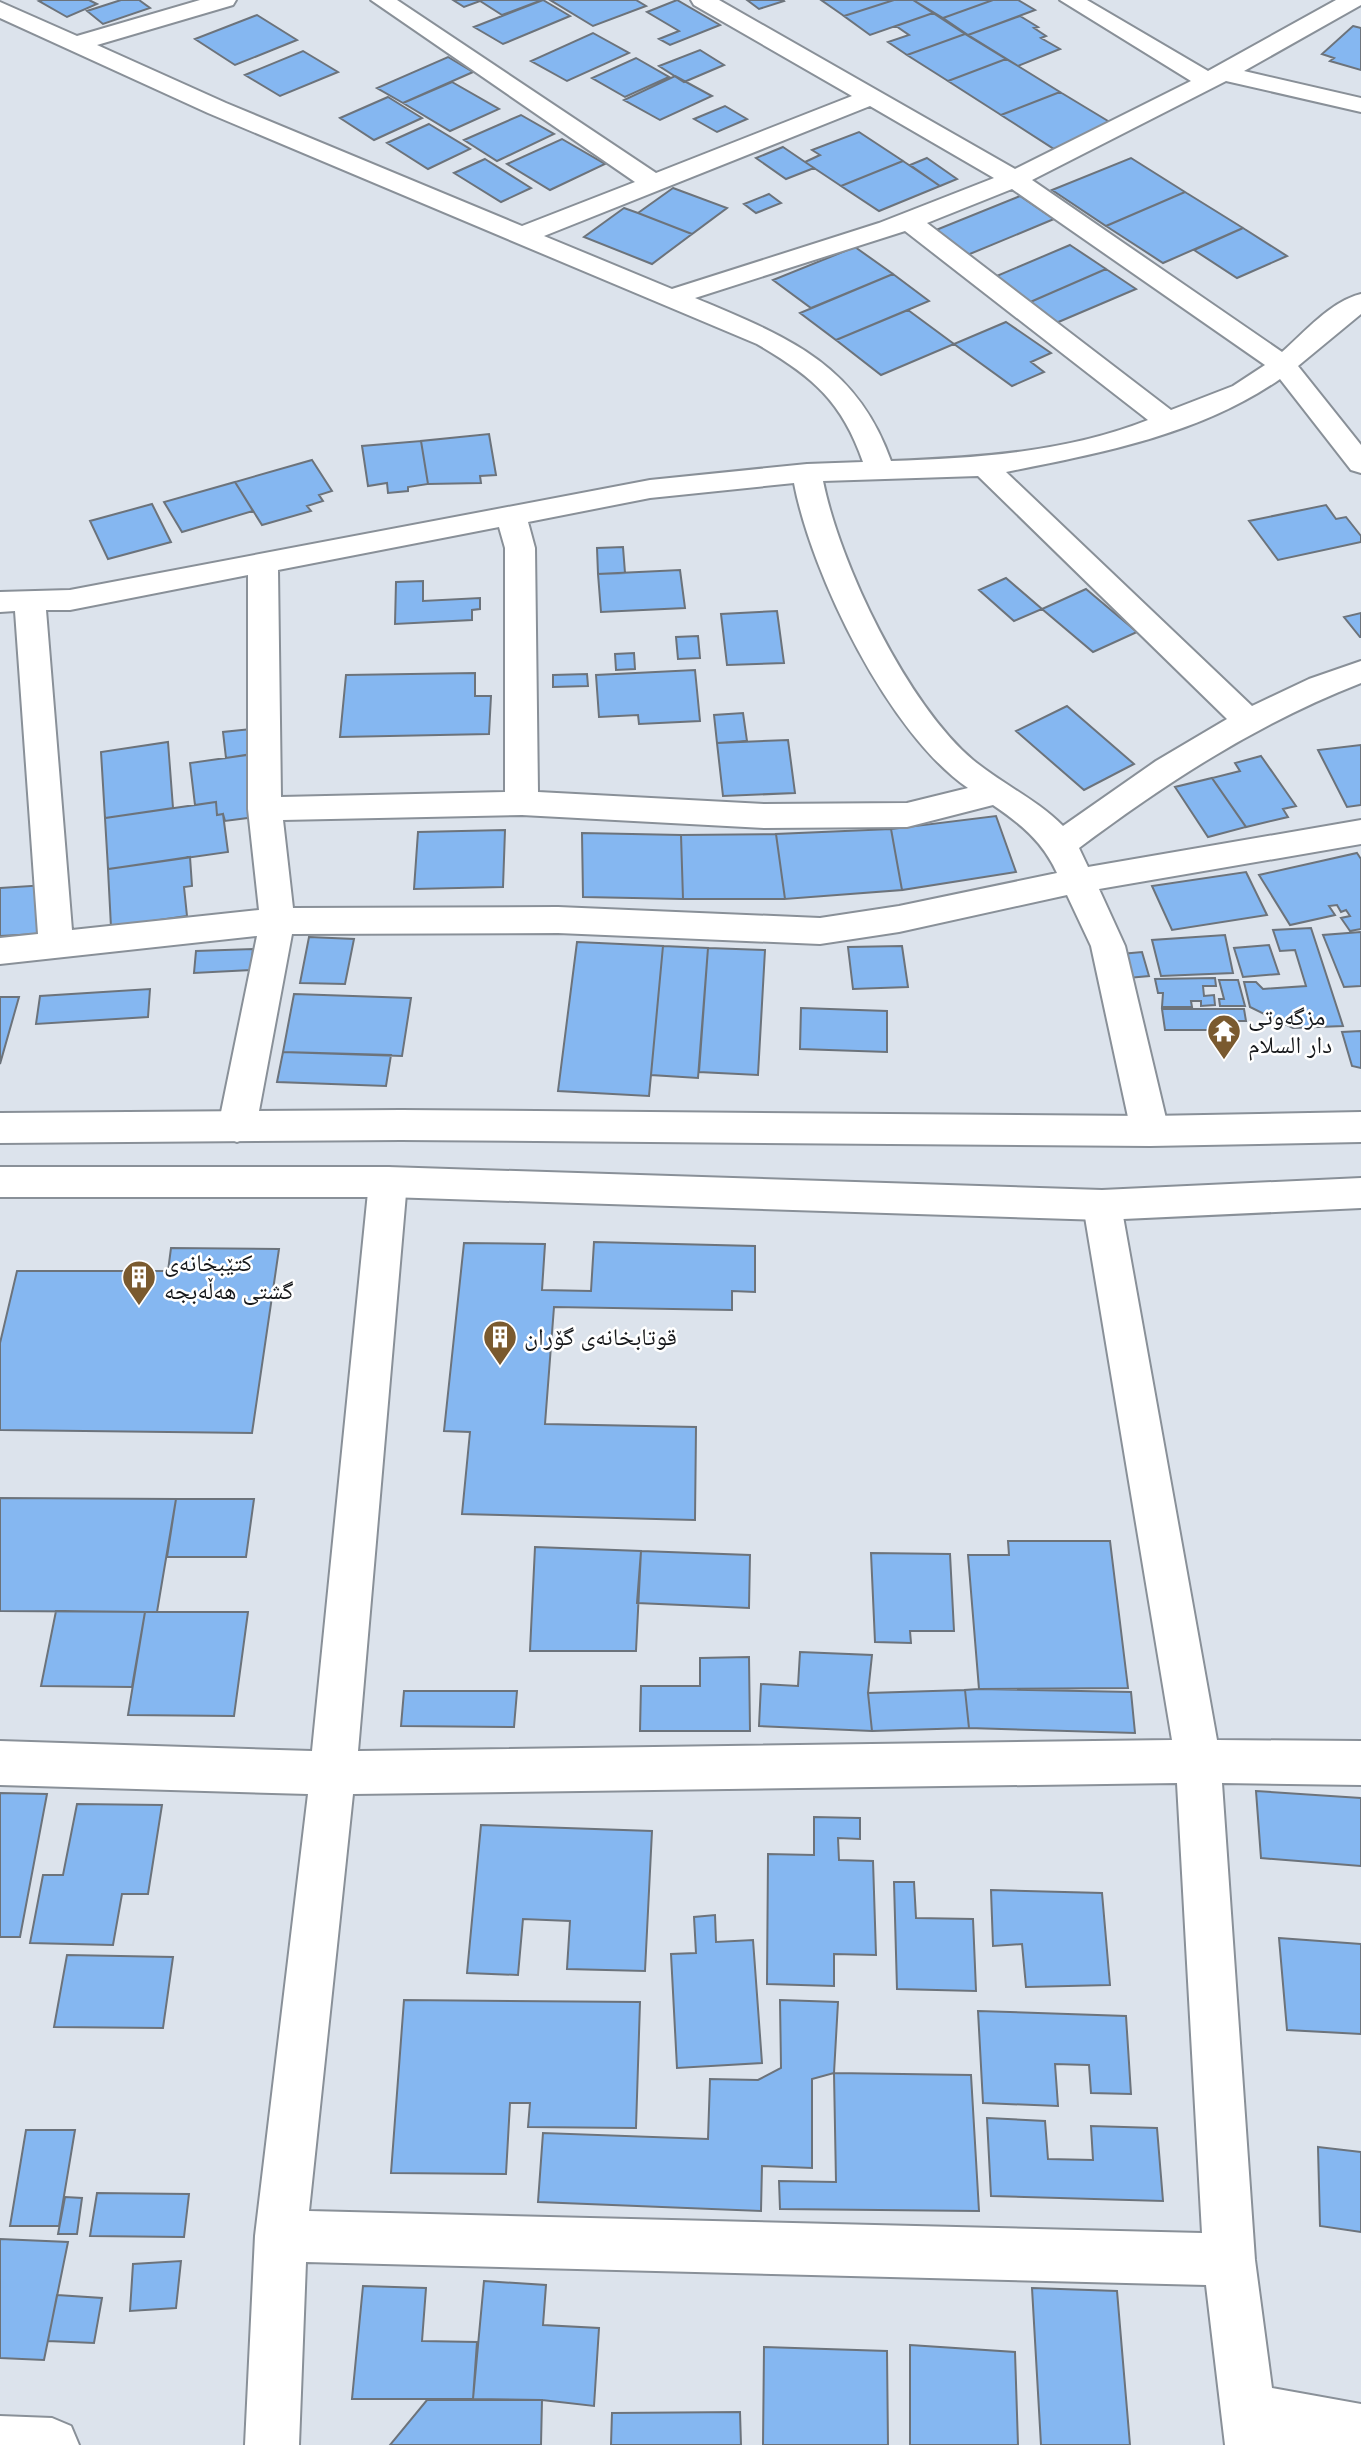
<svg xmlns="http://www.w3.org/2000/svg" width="1361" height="2445" font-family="'Space Grotesk','Noto Naskh Arabic',sans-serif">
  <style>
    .building { fill: #85b7f1; stroke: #6c737b; stroke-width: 2 }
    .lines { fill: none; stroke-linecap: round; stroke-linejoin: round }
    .minor-casing { stroke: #899098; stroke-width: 4 }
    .highway-casing { stroke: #899098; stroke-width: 4 }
    .minor { fill: #fff; fill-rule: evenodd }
    .highway { fill: #fff; fill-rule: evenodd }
    .labels { text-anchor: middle; stroke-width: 5; stroke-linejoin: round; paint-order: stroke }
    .poi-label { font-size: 24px; fill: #16181b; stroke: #fff; text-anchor: start }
  </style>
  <rect width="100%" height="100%" fill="#dce3ec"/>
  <!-- building -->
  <path class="building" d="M43,0H89L97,4L67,17L39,1Z
    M121,0H139L150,8L103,24L87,11Z
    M453,0H542L502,15L480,1L464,7Z
    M543,0L570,16L503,44L474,27Z
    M550,0H636L646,6L593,26Z
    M677,0L720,25L670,45L659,39L679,31L647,12Z
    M747,0H783L784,1L759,9Z
    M821,0H894L844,16Z
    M894,0H913L933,13L870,35L844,16Z
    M913,0H993L943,18Z
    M993,0H1018L1035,10L968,35L943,18Z
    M933,13L965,34L907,55L888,42L909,35L896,26Z
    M257,15L297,40L235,65L195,39Z
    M1020,16L1038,27L1034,28L1046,36L1041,38L1060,49L1018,66L968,35Z
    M1353,26L1361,28V70L1330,61L1334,58L1322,54Z
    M593,33L629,53L567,81L531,61Z
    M965,34L1006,59L948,81L907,55Z
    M700,50L724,65L684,82L659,66Z
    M303,51L338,72L280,96L245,75Z
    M448,57L473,72L403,103L377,88Z
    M636,58L669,77L625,97L592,78Z
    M1006,59L1018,66L1060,92L1001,115L948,81Z
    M675,76L712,96L660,120L624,100Z
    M452,82L499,109L450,131L403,103Z
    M1060,92L1113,124L1054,149L1001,115Z
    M388,97L422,118L374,140L340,118Z
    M725,106L747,119L717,132L694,119Z
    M521,115L554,134L497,161L464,140Z
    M429,124L470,149L428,169L387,143Z
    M859,132L903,161L841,186L805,162L820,155L812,150Z
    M562,139L605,164L550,190L507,164Z
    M783,147L805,162L814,168L786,179L756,158Z
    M927,158L957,179L940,186L910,165Z
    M1131,158L1185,192L1106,226L1052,190Z
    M485,159L531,188L501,202L454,173Z
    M903,161L940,186L879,211L841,186Z
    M673,188L727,208L692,234L638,213Z
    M1185,192L1243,228L1163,263L1106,226Z
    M769,194L781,203L756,213L744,204Z
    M1020,196L1054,219L965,256L931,232Z
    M624,208L638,213L692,234L652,264L584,237Z
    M1243,228L1287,256L1237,278L1194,250Z
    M1070,245L1106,269L1028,303L992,278Z
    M855,247L893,274L811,308L773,280Z
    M1106,269L1136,289L1056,323L1028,303Z
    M893,274L929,301L836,340L800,313Z
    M908,310L954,344L881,375L836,340Z
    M1006,322L1051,353L1031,362L1044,372L1012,386L954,344Z
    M489,434L496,475L480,476L481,483L428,484L421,441Z
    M421,441L428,484L408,487V491L388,493L387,483L368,486L362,446Z
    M312,460L332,491L319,495L323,501L307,506L311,511L262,525L235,482Z
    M235,482L253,511L182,532L164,502Z
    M152,504L171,542L108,559L90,521Z
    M1326,505L1336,519L1346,517L1361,536V542L1278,560L1249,521Z
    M623,547L625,573L598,574L597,548Z
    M680,570L685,608L601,612L598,574Z
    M1006,578L1042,609L1014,621L979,590Z
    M423,581V601L480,598V609L472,610V620L395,624L396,582Z
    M1086,589L1137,632L1093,652L1042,609Z
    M777,611L784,663L727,665L721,614Z
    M1361,613V637H1360L1344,617Z
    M698,636L700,658L678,659L676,637Z
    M634,653L635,669L616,670L615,654Z
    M695,670L700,721L639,724L638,715L599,717L596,675Z
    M475,673V696H491L489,734L340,737L346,675Z
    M587,674L588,686L553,687V675Z
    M1067,706L1134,764L1084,790L1016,731Z
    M743,713L747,741L717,743L714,715Z
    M251,729L264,752L226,758L223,732Z
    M788,740L795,793L723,796L717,743Z
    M168,742L173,808L105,818L101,752Z
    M1361,745V805L1347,807L1318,750Z
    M247,755L255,817L225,821L223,814L217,815L216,802L195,805L190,763Z
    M1261,756L1296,806L1283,809L1288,817L1246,827L1212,778L1240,771L1235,763Z
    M1212,778L1246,827L1208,837L1175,787Z
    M216,802L217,815L223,814L228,852L108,869L105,818Z
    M996,816L1016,872L902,890L891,829Z
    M891,829L902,890L785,899L776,834Z
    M505,830L503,887L414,889L418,832Z
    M582,833L681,835L683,899L583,897Z
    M776,834L785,899H683L681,835Z
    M1357,853L1361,859V929L1350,931L1341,918L1350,916L1346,910L1341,912L1337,905L1329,906L1335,915L1290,925L1259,875Z
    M190,857L192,886L184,887L187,916L111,927L108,869Z
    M1246,872L1267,915L1172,930L1152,886Z
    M46,885L39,934L0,936V888Z
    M1311,928L1343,1026L1293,1028L1250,1007L1244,982H1256L1263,989L1306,986L1295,950L1280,951L1273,930Z
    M1361,932V986L1344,987L1323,935Z
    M1225,935L1233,973L1161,976L1152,940Z
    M309,937L354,939L345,984L300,983Z
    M577,942L663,946L649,1096L558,1091Z
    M1269,945L1279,974L1243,977L1234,948Z
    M663,946L708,948L698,1078L651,1075Z
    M902,946L908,987L853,989L848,947Z
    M708,948L765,950L758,1075L699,1072Z
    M253,949L251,970L194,973L196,951Z
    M1142,952L1149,976L1128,978L1121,954Z
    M1215,978L1216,986H1203L1204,996L1214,995L1215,1005L1201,1006V1001H1191L1192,1007H1162L1163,993H1158L1155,979Z
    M1219,980H1238L1245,1006H1220L1219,999H1224Z
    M150,989L148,1017L36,1024L40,996Z
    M294,994L411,998L402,1056L283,1052Z
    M0,997H19L0,1064Z
    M801,1008L887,1011V1052L800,1049Z
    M1162,1009H1244L1246,1021H1233L1235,1030H1165Z
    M1361,1031V1068L1352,1066L1342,1032Z
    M283,1052L391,1055L386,1086L277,1082Z
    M594,1242L755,1246V1292L732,1291V1310L554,1307L545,1424L696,1427L695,1520L462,1514L470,1432L444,1431L464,1243L545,1244L542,1290L591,1291Z
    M171,1248L279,1249L252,1433L0,1430V1343L17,1271H168Z
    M0,1498L176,1499L157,1612L0,1611Z
    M176,1499H254L246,1557H167Z
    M1008,1541H1110L1128,1688L979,1689L968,1555H1009Z
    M535,1547L641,1551L636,1651H530Z
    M641,1551L750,1555L749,1608L637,1603Z
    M871,1553L950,1554L954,1631H910L911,1643L875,1642Z
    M56,1611L145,1612L132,1687L41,1686Z
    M145,1612H248L234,1716L128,1715Z
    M800,1652L872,1655L868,1693L872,1731L759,1726L761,1684L798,1686Z
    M749,1657L750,1731H640L641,1686H700V1658Z
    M979,1689L1131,1692L1135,1733L969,1728L965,1690Z
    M965,1690L969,1728L872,1731L868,1693Z
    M404,1691H517L514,1727L401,1726Z
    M1256,1791L1361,1798V1866L1261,1858Z
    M0,1793L47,1794L20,1937H0Z
    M77,1804L162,1805L148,1894H122L113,1945L30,1943L43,1875H63Z
    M814,1817L860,1818V1839L838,1838L839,1860L873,1861L876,1955L834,1954V1986L767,1984L768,1854L814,1855Z
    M481,1825L652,1831L645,1971L567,1969L570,1921L523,1919L518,1975L467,1973Z
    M894,1882H914L916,1918L973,1919L976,1991L897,1989Z
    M991,1890L1102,1893L1110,1985L1026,1987L1022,1944L993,1946Z
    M715,1915L716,1942L753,1940L762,2063L677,2068L671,1954L696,1953L694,1917Z
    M1279,1938L1361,1944V2034L1287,2030Z
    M67,1955L173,1957L163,2028L54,2027Z
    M404,2000L640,2002L636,2128L528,2127L530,2103H510L506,2174L391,2173Z
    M780,2000L838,2002L834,2073L812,2079V2168L762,2166L761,2211L538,2202L543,2133L708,2139L710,2079L758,2080L781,2068Z
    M978,2011L1126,2016L1131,2094L1091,2093L1089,2065L1055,2064L1058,2106L983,2103Z
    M834,2073L971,2075L979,2211L780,2209L779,2181L836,2182Z
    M987,2118L1045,2121L1048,2159L1093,2160L1091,2126L1157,2128L1163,2201L991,2196Z
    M26,2130H75L59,2226H10Z
    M1318,2147L1361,2152V2232L1320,2226Z
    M97,2193L189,2194L184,2237L90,2236Z
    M65,2197L82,2198L77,2234H58Z
    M0,2239L68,2242L44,2360L0,2358Z
    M181,2261L176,2308L130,2311L133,2264Z
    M484,2281L546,2285L543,2325L599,2328L594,2406L542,2400L473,2399Z
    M363,2286L426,2288L422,2341L477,2342L473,2399H352Z
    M1032,2288L1117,2291L1130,2445H1041Z
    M57,2295L102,2298L94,2343L48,2341Z
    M910,2345L1015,2352L1018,2445H910Z
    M764,2347L887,2351L888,2445H763Z
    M427,2400H542L541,2445H390Z
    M740,2412L741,2445H611L612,2413Z"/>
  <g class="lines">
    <!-- minor casing -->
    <g class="minor-casing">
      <path id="minor" d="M200,0H236L233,5L97,45L226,103L522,226L635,182L371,0H397L656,173L852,96L694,5L691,0H719L1015,169L1191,81L1060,0H1087L1208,71L1336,0H1361V5L1244,71L1361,98V112L1226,81L1032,180L1282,352C1305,332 1331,301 1361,294V314L1298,366L1361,445V473L1351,470L1280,379C1199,435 1101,453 1006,472L1252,706L1309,679L1361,661V683C1258,723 1167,782 1079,848L1088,867L1361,820V844L1099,889L1125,946L1169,1131L1163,1141L1150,1146L1137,1141L1131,1131L1091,946L1067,895L899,932L820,944L558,933L292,934L256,1127L250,1137L237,1142L224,1137L218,1127L257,936L0,964V938L38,934L15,611L0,612V592L70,590L650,480L807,464L863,462C842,401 812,376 757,344L208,113L0,18V2L77,36ZM870,106L994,178L879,223L672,289L544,236ZM1012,189L1265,365L1233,386L1171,410L927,223ZM905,231L1148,420C1067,452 978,458 891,461C856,362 785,336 695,298ZM978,476L1227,719L1156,761L1063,826C1036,799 1002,784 973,760C907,704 840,565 823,481ZM794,483C812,576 889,734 968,788L907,803L764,804L538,792L535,548L528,522L650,498ZM499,527L505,548V792L281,797L278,570ZM248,575V809L259,910L72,930L46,610H70ZM993,805C1021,824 1043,842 1057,873L899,906L820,918L558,907L293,908L283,820L522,815L764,828L907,827Z
        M388,1167L401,1171L407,1182L358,1751L1172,1740L1083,1205L1088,1194L1102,1190L1116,1194L1121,1205L1217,1740L1361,1741V1785L1222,1783L1255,2260L1272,2388L1361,2404V2445H1225L1206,2285L306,2262L299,2445H245L255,2236L308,1794L0,1785V1741L312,1751L369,1182L375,1171ZM1177,1783L1202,2233L309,2211L353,1794Z
        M0,2416L52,2418L71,2426L79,2445H0Z"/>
    </g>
    <!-- highway casing -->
    <g class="highway-casing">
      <path id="highway" d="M401,1110L1150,1116L1361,1112V1142L1150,1146L401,1140L0,1143V1113Z
        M0,1167H388L1102,1190L1361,1178V1208L1102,1220L388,1197H0Z"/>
    </g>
    <!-- minor -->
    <use href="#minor" class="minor"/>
    <!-- highway -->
    <use href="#highway" class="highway"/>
  </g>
  <!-- icons -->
  <defs>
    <g id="temple-pin" transform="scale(1.75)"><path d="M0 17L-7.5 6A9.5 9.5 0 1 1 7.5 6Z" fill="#7a5a2f" stroke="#fff"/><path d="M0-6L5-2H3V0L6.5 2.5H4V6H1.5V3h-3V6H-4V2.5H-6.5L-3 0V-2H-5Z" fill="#fff"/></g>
    <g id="building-pin" transform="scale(1.75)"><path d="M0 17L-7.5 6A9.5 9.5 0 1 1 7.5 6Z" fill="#7a5a2f" stroke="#fff"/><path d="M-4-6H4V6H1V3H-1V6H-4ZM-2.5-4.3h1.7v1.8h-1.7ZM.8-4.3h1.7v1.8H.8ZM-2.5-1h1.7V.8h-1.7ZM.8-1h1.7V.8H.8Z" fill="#fff"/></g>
  </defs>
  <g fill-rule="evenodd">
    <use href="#temple-pin" x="1224" y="1031"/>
    <use href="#building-pin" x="139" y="1277"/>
    <use href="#building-pin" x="500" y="1337"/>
  </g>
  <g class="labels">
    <!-- poi labels -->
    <g class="poi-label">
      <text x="1248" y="1025">مزگەوتی<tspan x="1248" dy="28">دار السلام</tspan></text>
      <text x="164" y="1271">کتێبخانەی<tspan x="164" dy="28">گشتی هەڵەبجە</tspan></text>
      <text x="524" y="1345">قوتابخانەی گۆران</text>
    </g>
  </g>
</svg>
